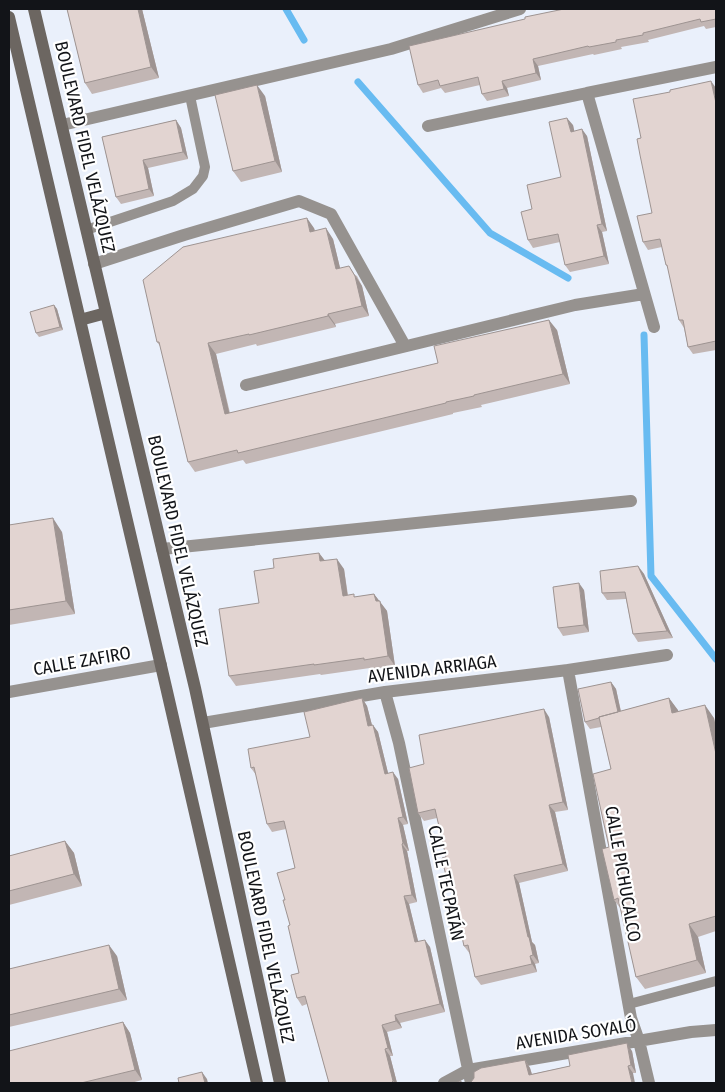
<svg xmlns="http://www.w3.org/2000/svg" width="725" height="1092" font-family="'Fira Sans Condensed',sans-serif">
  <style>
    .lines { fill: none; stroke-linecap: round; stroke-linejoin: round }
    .stream { stroke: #68bbf1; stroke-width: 7 }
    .lane { stroke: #96928f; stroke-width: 10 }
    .street { stroke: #96928f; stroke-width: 12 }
    .secondary { stroke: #6c6661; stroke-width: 12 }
    .wall { fill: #c2b6b4 }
    .shaded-wall { fill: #9e9492 }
    .building { fill: #e2d4d1; stroke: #9e9492 }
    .labels { text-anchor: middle; stroke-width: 4.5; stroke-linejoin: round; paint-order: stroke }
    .street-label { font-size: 18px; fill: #121418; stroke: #fff }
  </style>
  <rect width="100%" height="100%" fill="#eaf0fb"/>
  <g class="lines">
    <!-- stream -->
    <path class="stream" d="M286,9L304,40
      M358,82L490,233L568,278
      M644,335L651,576L716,659"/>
    <!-- lane -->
    <path class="lane" d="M86,230L173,201L193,189L203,176L205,167L190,96
      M629,1004L716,981"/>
    <!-- street -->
    <path class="street" d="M62,125L391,49L520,9
      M428,126L587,93
      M94,264L184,235L299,201L331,214L405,346
      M654,327L587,93L716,67
      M246,385L575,305L644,294
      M162,549L631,501
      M568,670L631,1018L639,1041L649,1083
      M9,692L161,665
      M385,692L399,743L471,1083
      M203,723L385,692L568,670L667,655
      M444,1083L468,1070L691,1032L716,1030"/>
    <!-- secondary -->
    <path class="secondary" d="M34,9L195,688L280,1083
      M9,17L166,687L257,1083
      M80,320L106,313"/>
  </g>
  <!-- wall -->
  <path class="wall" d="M67,9H142L159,78L92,94L85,83Z
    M716,9V27L706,29L704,26L648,40L649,42L621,47L622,49L594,55L593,54L538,66L541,80L507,88L509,96L487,101L482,94L480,85L445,93L441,88L423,93L418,85Z
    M716,88V350L693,354L688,347L684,328L679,320L668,268L666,265L662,247L648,250L643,242L652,213L641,138Z
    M265,96L282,172L241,182L233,171Z
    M176,120L181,128L188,159L148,168L154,196L121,204L116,197L102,137Z
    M573,125L574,131L587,136L607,231L602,232L609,264L570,272L565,265L560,242L533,248L528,240L532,209L561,177Z
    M314,228L315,231L333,239L340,268L357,276L362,286L369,316L335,324L336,327L257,346L256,344L216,354L230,413L438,363L557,330L570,384L481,405L482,407L453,413V414L246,464L243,460L195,472L188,462L160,346L157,342Z
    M54,305L57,309L63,330L39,337L36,333Z
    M9,525L62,532L75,614L9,625Z
    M319,553L325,561L344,569L348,595L356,597L374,594L387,611L395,666L371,669L370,668L321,675L320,674L236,686L229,676L259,603L274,568Z
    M638,566L644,574L673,638L638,642L633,634L626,599L607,600L602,593Z
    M584,590L589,632L563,636L558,628Z
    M611,682L616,689L621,711L669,698L678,711L714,718L716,727V931L698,937L706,973L645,989L636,977L621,909L614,900L609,847L611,769L601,727L590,729L585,722Z
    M362,698L367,706L372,725L378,732L388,773L398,779L408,824L403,825L409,851H407L417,902L409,904L418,941L430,947L445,1012L400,1023L402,1028L387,1032L393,1056H390L397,1083H329L307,1004L302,1006L297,998L299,973L285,900L295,868L286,829L272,832L267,824L256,775L251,768L310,737Z
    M549,717L568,810L555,812L568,871L519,883L532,942L535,945L539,963L535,964L537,972L481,985L475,977L470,954L464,946L451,889L448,885L446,857L437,818L424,821L418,813L424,764Z
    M65,841L74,853L82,886L9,905V856Z
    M117,956L127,1000L9,1027V969Z
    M123,1022L130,1033L142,1080L131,1083H9Z
    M632,1051L636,1073H633L471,1082L525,1060L530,1068L532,1074L570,1066Z"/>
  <!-- shaded-wall -->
  <path class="shaded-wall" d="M138,9H142L159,78L151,67Z
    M533,59L538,66L541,80L536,73Z
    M502,81L507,88L509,96L504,89Z
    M711,81L716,88V103Z
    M257,85L265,96L282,172L275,161Z
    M567,118L573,125L576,139L571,132Z
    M176,120L181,128L188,159L183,152Z
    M582,129L587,136L607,231L602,224Z
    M143,160L148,168L154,196L149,189Z
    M307,218L314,228L318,242L310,232Z
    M597,225L602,232L609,264L604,256Z
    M326,228L333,239L343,280L336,269Z
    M349,266L362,286L369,316L362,306Z
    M54,305L57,309L63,330L60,327Z
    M328,314L335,324L336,327L328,316Z
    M549,320L557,330L570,384L563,374Z
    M208,343L216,354L232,425L225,414Z
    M53,518L62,532L75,614L66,601Z
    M319,553L326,562L320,561Z
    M337,559L344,569L349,606L343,596Z
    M638,566L644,574L673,638L667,631Z
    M579,583L584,590L589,632L584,625Z
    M374,594L387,611L395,666L388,656Z
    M611,682L616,689L623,722L618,714Z
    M362,698L367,706L374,733L368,726Z
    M669,698L678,710L681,725L672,713Z
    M705,705L714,718L716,727V754Z
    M544,709L549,717L568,810L563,802Z
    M373,725L378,732L390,781L385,774Z
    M393,772L398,779L408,824L403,817Z
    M549,805L555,812L568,871L563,864Z
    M398,818L403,825L409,851L403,843Z
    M65,841L74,853L82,886L74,874Z
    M402,844L407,851L417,902L412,895Z
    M514,875L519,883L532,942L535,945L539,963L533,955L528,937Z
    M404,896L409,904L420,949L415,942Z
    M689,924L698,937L706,973L697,960Z
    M425,940L430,947L445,1012L440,1004Z
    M109,945L117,956L127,1000L119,989Z
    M530,956L535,964L537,972L532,964Z
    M395,1015L400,1023L402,1028L396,1021Z
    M123,1022L130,1033L142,1080L135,1070Z
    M382,1025L387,1032L393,1056L388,1048Z
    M627,1043L632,1051L636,1073L631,1065Z
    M385,1049L390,1056L397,1083H395L393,1081Z
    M525,1060L530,1068L534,1082L529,1075Z
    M628,1066L633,1073L635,1083H632Z
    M202,1072L207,1079L208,1083H205Z"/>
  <!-- building -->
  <path class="building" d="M67,9H138L151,67L85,83Z
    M564,9H716V19L701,22L700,19L643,33V35L616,40V42L589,47L588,46L533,59L536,73L502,81L504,89L482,94L478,77L440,86L438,80L418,85L409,46L525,19V17Z
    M711,81L716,103V341L688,347L683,320H679L667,265H666L660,239L643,242L637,216L652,213L640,155L637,139L641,138L633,99L670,92V90Z
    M257,85L275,161L233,171L215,95Z
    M567,118L571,132L582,129L602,224L597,225L604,256L565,265L558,234L528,240L521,212L532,209L527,185L561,177L549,122Z
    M176,120L183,152L143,160L149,189L116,197L102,137Z
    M307,218L310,232L326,228L336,269L349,266L355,276L362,306L328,314V316L249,335V334L208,343L225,414L438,363L434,346L549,320L563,374L474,395V396L446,402V403L238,453L237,450L188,462L159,342H157L143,280L183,247Z
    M54,305L60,327L36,333L30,312Z
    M53,518L66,601L9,610V525Z
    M319,553L320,561L337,559L343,596L354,594V597L374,594L376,601H380L388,656L364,660V658L314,665V664L229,676L219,609L259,603L254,571L274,568L273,559Z
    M638,566L667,631L633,634L625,592L602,593L600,571Z
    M579,583L584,625L558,628L553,587Z
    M611,682L618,712L599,717V718L585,722L578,689Z
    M362,698L368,726L373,725L385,774L393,772L403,817L398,818L403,843L402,844L412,895L404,896L415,942L425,940L440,1004L395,1015L396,1021L382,1025L388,1048L385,1049L393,1081L391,1083H329L305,996L297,998L291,975L299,973L288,926L290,925L283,900H285L277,873L295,868L284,821L267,824L254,767L251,768L248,749L310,737L304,712Z
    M669,698L672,713L705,705L716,754V916L689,924L697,960L636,977L618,898L614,900L602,849L609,847L593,774L611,769L599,717Z
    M544,709L563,802L549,805L563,864L514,875L528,937H529L533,955L530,956L532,964L475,977L468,945L464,946L450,884L448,885L442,858L446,857L435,809L418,813L409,768L424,764L419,735Z
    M65,841L74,874L9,891V856Z
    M109,945L119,989L9,1015V969Z
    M123,1022L135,1070L81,1083H9V1051Z
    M627,1043L631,1065L628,1066L632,1083H465L471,1082L474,1078V1072L481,1068L525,1060L529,1075L570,1066L568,1055Z
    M202,1072L205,1083H179L178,1078Z
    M460,1081L463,1083H455Z"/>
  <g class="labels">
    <!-- street labels -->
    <g class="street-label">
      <text transform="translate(85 147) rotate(77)" y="6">BOULEVARD FIDEL VELÁZQUEZ</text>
      <text transform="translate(178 541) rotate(77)" y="6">BOULEVARD FIDEL VELÁZQUEZ</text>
      <text transform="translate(82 661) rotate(-10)" y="6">CALLE ZAFIRO</text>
      <text transform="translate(432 669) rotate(-7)" y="6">AVENIDA ARRIAGA</text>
      <text transform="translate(623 874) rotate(80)" y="6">CALLE PICHUCALCO</text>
      <text transform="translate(446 883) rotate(78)" y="6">CALLE TECPATÁN</text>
      <text transform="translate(266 937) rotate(78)" y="6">BOULEVARD FIDEL VELÁZQUEZ</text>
      <text transform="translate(576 1034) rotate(-9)" y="6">AVENIDA SOYALÓ</text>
    </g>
  </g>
  <!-- border -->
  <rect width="725" height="1092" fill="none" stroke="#121418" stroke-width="20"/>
</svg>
